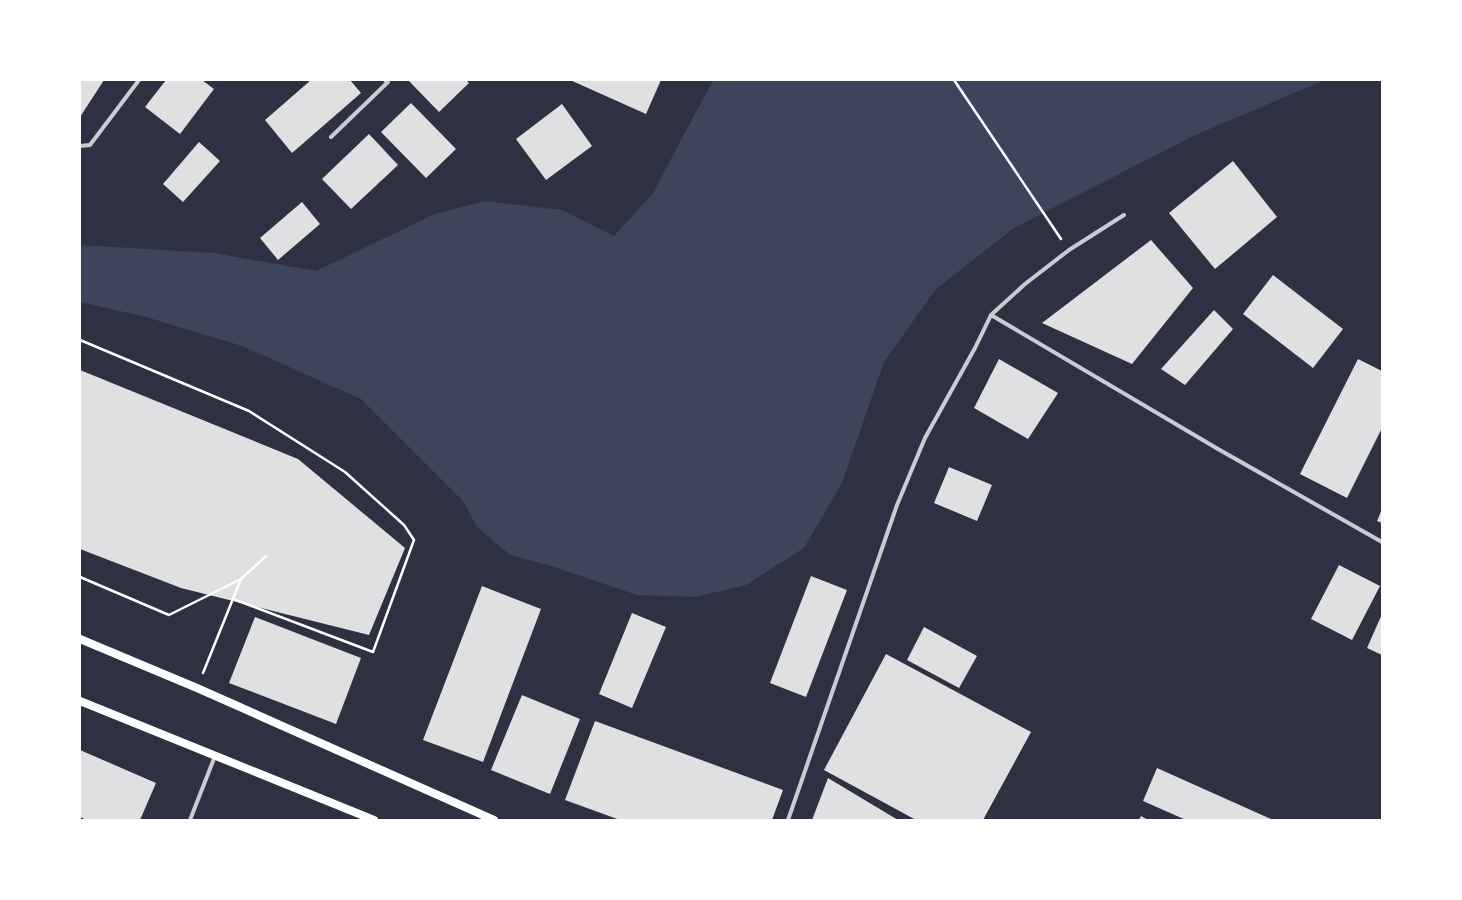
<svg xmlns="http://www.w3.org/2000/svg" width="1462" height="900" font-family="Rubik,sans-serif">
  <style>
    .green { fill: #3c4559 }
    .building { fill: #e0e0e3 }
    .lines { fill: none; stroke-linecap: round; stroke-linejoin: round }
    .path { stroke: #fff; stroke-width: 2.5 }
    .minor { stroke: #caccd0; stroke-width: 4 }
    .secondary { stroke: #fff; stroke-width: 8 }
  </style>
  <rect width="100%" height="100%" fill="#2d3142"/>
  <!-- green -->
  <path class="green" d="M713,80H1325L1193,136L1014,228L936,289L884,362L842,483L804,548L746,585L695,597L637,595L551,566L510,555L477,527L463,501L361,399L242,346L146,317L80,302V245L214,253L316,271L435,214L485,201L562,210L614,236L653,193Z"/>
  <!-- building -->
  <path class="building" d="M80,80H104L80,117Z
    M166,80H202L214,89L180,134L145,107Z
    M311,80H350L361,93L292,153L265,120Z
    M408,80H466L469,83L439,112Z
    M570,80H661L646,114Z
    M411,103L456,149L426,178L381,132Z
    M562,104L592,146L546,180L516,139Z
    M369,134L398,165L351,209L322,179Z
    M199,142L220,161L183,202L163,184Z
    M1233,161L1277,217L1215,269L1169,213Z
    M302,202L320,224L278,260L260,238Z
    M1151,240L1193,288L1132,364L1042,323Z
    M1273,275L1343,329L1313,368L1243,314Z
    M1214,310L1233,329L1185,385L1161,369Z
    M999,359L1058,393L1028,439L974,408Z
    M1358,359L1382,371V428L1347,498L1300,474Z
    M80,370L298,459L405,548L369,635L181,588L80,549Z
    M949,467L992,485L977,521L934,503Z
    M1382,509V523L1377,521Z
    M1339,565L1380,586L1352,640L1311,619Z
    M811,576L847,590L806,697L770,683Z
    M482,586L541,609L483,762L423,740Z
    M632,613L666,627L632,708L599,694Z
    M1382,614V655L1367,648Z
    M255,617L361,658L336,724L229,683Z
    M924,627L977,656L959,688L907,660Z
    M886,654L1031,732L983,820H916L824,770Z
    M522,695L580,719L550,794L491,770Z
    M595,721L783,790L772,820H620L565,800Z
    M80,750L156,783L140,820H87L80,817Z
    M1157,768L1273,820H1186L1143,801Z
    M828,778L898,820H812Z
    M1141,816L1148,820H1139Z"/>
  <g class="lines">
    <!-- path -->
    <path class="path" d="M954,80L1061,239
      M80,340L249,411L345,472L404,525L414,540L373,652L233,599
      M80,577L169,615L241,579L266,556
      M203,673L241,579"/>
    <!-- minor -->
    <path class="minor" d="M331,137L388,82L385,80
      M80,146L90,145L139,80
      M991,315L1218,449L1382,542
      M190,820L215,756
      M788,820L897,505L925,438L975,348L991,315L1025,284L1069,250L1124,215"/>
    <!-- secondary -->
    <path class="secondary" d="M80,639L197,688L494,820
      M80,701L374,820"/>
  </g>
  <!-- border -->
  <rect width="1462" height="900" fill="none" stroke="#ffffff" stroke-width="162"/>
</svg>
